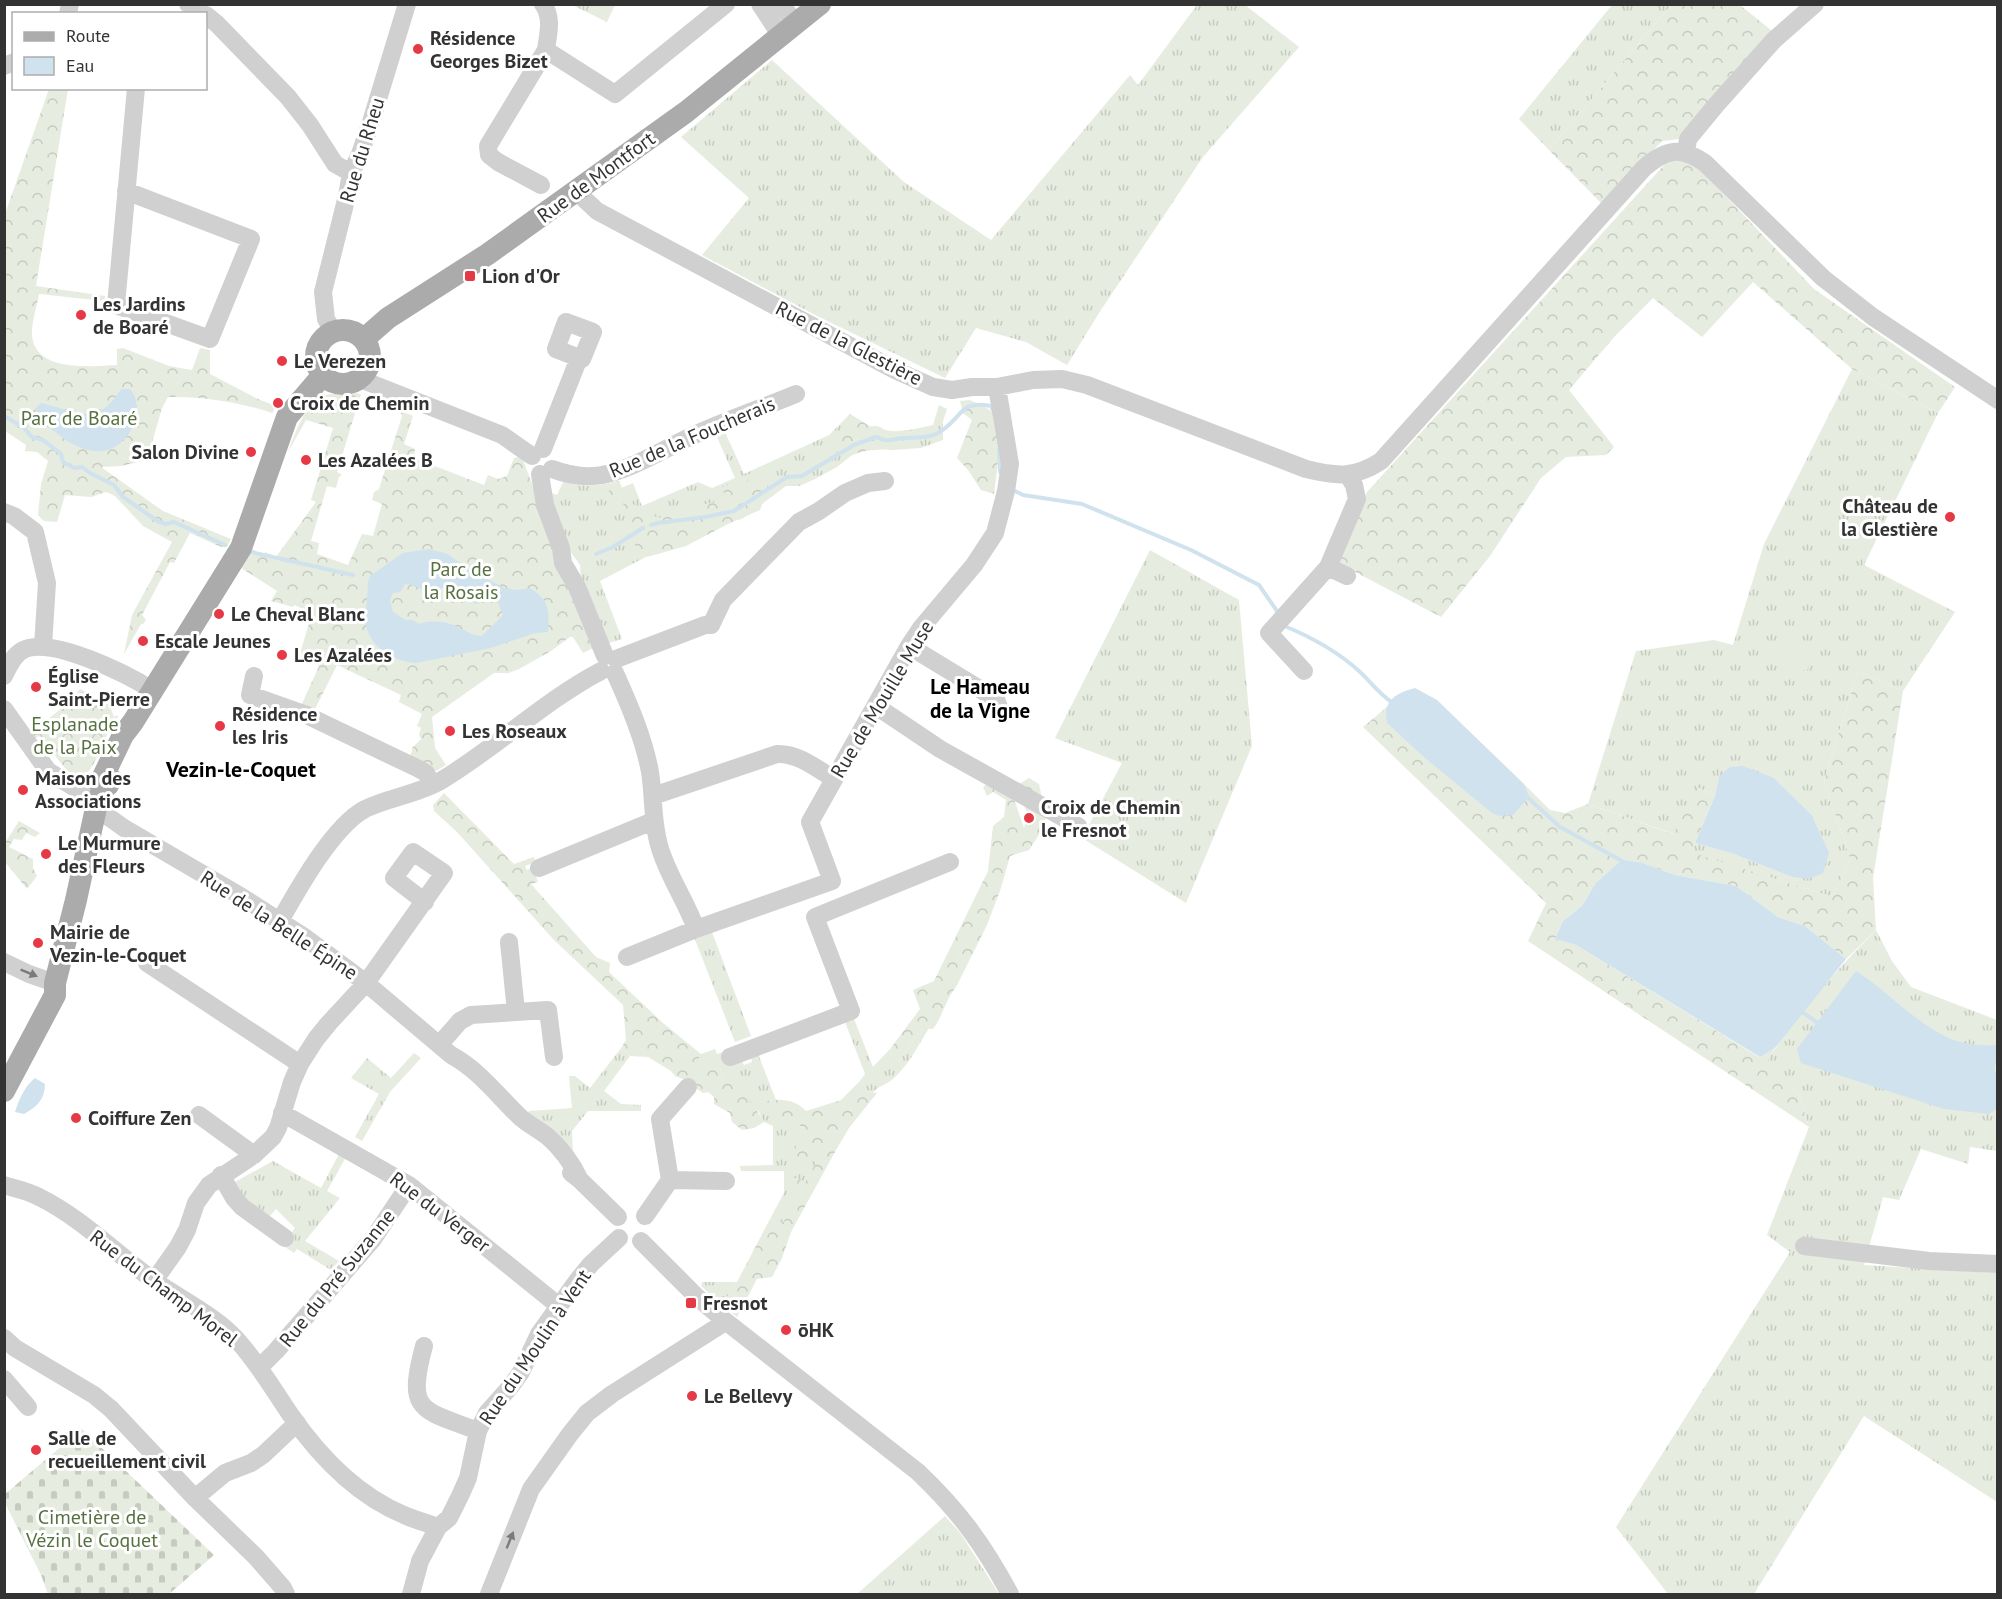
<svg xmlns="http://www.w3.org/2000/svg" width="2002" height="1599" font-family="'PT Sans',sans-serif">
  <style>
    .grass { fill: url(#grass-tufts) }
    .forest { fill: url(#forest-crowns) }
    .cemetery { fill: url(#cemetery-stones) }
    .garden { fill: #e6ecdf }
    .water { fill: #cfe2ee; fill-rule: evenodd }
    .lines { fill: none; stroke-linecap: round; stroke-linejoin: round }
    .stream { stroke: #cfe2ee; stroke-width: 4 }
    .minor { stroke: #d0d0d0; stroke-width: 18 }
    .major { stroke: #ababab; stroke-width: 22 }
    .oneway { fill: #7a7a7a }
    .poi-dot { fill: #e63946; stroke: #fff; stroke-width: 2 }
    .labels { text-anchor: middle; stroke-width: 6; stroke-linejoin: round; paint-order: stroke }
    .poi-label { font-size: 20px; font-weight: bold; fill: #333; stroke: #fff; text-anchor: start }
    .street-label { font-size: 20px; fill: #333; stroke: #fff }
    .park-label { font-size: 20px; fill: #56703f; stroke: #fff }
    .neighbourhood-label { font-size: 21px; font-weight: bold; fill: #000; stroke: #fff }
    .quarter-label { font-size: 22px; font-weight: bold; fill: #000; stroke: #fff }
  </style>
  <defs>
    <pattern id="grass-tufts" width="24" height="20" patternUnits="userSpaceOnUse" patternTransform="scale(1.5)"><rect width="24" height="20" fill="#e6ecdf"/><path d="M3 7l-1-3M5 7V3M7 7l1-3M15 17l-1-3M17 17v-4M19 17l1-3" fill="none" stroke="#c6cbc0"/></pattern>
    <pattern id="forest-crowns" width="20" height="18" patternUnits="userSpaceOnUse" patternTransform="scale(1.5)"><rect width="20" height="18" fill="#e6ecdf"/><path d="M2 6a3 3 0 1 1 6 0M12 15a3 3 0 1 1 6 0" fill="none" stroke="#c6cbc0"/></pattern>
    <pattern id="cemetery-stones" width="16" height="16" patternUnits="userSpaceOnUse" patternTransform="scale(1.5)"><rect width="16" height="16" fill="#e6ecdf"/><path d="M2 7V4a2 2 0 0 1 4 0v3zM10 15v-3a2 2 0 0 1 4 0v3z" fill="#c6cbc0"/></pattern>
  </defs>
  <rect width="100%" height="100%" fill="#fff"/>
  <!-- grass -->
  <path class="grass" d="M572,5H615L607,22Z
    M1197,5H1245L1299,47L1203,157L1099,313L1067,365L1026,342L976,328L945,378L817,316L702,255L749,198L681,137L772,60L904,182L991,240L1130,75L1138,85Z
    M1612,5H1671L1549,150L1519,119Z
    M1852,369L1938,413L1864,565L1955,612L1903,691L1858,671L1824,781L1850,858L1833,897L1692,853L1695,843L1731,853L1792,877L1811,814L1774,778L1719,776L1715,796L1699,788L1674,834L1588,804L1636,651L1714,640L1733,645L1764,544Z
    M939,405L947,409L943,421V440L921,448L889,450L876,446L852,455L837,467L815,479L799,486H786L742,519L705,526L600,581L622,639L606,644L581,583L580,565L567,547L548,492L557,495L564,480C581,489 601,485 619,481L622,488L633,483L642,506L698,482L712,488L735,478L716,435L725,432L744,474L829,435L850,414L871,427C879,425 882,430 890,431C903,432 920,428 933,425Z
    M1150,550L1239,600L1252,746L1186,903L1082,838L1122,763L1055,738Z
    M1876,930L1892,961L1911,987L1997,1020V1151L1970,1147L1968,1164L1921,1149L1899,1200L1883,1197L1864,1265L1997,1273V1502L1864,1416L1754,1594H1668L1616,1527L1790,1252L1767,1235L1809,1127L1799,1095L1764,1066C1793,1019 1837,969 1876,930Z
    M712,932L751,1036L735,1042L694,937Z
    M854,1019L873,1067L890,1049L892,1056L899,1061L922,1028H929C918,1046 908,1066 893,1079C887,1084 879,1086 873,1092L868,1091L862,1083L859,1082L865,1074L845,1022Z
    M621,1048L630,1056L604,1091L621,1104L641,1105V1111H588L572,1131L573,1155L525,1118L529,1111L572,1108L569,1076H575L590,1088Z
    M715,1049L717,1054L726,1051L741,1059L744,1065L752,1062L751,1058L758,1054L776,1100H770L778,1111L794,1119L802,1128L817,1163L805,1182L792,1194L798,1198L783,1224L770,1219L784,1193V1171H741L740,1166L773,1165V1126L764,1122L759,1112L751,1106L746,1095L722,1076L720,1068L701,1067L696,1062L701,1054Z
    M414,1053L421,1058L390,1092L362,1141L355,1137L379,1094L351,1078L367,1058L391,1078Z
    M339,1154L346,1157L327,1191L340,1198L305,1241L339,1261L331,1270L297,1249L294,1253L282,1245L295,1228L276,1209L269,1217L246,1207L233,1183L273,1161L321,1188Z
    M702,1282H737L722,1305L701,1286Z
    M945,1516L961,1534L999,1594H857Z"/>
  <!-- forest -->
  <path class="forest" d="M1671,5H1740L1772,31L1680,139L1662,141L1602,204L1549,150Z
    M49,89H68L36,286L105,296V301L39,294C37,306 31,324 32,336C36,373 92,366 117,365V349L123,348L169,366L192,370L200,348L210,350V374L258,399L276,406L272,413C240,402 202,396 168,397L162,408L147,460L121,466L101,467L163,511L231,539L227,547H221L190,533L174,563L170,562L142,615L146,620L143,624H141L124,654L132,615L172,542L143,526L115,496L106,492L91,497L65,495L57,522L44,521L38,515L41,484L48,461L37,452L25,451L26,445L5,431V214Z
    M1678,159L1699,168L1814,289L1955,387L1938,413L1852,369L1753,282L1702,337L1653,298L1615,336L1569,390L1614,447L1606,455L1566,457L1541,478L1490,556L1441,617L1338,563L1367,492L1665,164Z
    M356,393L361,394L337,472L342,475L339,477L336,488L327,486L311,541L319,543L317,554L348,565L362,534L373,536L382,504L372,500L374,492L379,489L402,416L399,410L413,416L404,444L415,449L414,458L484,485L488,475L498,479L507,476L514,458L519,457L523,460L595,647L583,653L573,637H570L551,651L519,669L509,673H494L432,717L435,748L446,765L436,771L409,758L412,751V748L421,739L419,735L421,728L417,726L422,714L399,702L401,695L337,665L314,711L301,706L319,666L299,657L312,613L294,605L293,607L271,601L277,591L241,568L252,549L264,556L265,552L276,557L316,502L311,500L333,428L306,420L288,452C294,436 306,401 323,396C333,392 345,396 356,393Z
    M970,400C980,405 992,408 997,419C1003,431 996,479 994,494L981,490L968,470L957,458L972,420L963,413L960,401Z
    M850,414L871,427L877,426L882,428L886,442L907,440L908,449C889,450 861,447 846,459L836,452L845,433Z
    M757,471L768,482L766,494L760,510L728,524L686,546L647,557L628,538L627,530L631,523L624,515L623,498L618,497L614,503L607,500L611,483L619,481L622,488L628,485L633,504L658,518C681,510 702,503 726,501L722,487L736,483L742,487L747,484V475Z
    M1858,671L1903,691L1873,878L1876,930L1846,959L1805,926L1778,917L1736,886L1675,875L1643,863L1595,884L1582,906L1563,921L1555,939L1576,945L1759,1057L1775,1048L1765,1066L1799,1095L1809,1127L1528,941L1546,903L1363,727L1387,707V723L1528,798L1524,784L1550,810L1565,813L1588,804L1673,834L1699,788L1715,796L1695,843L1693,853L1833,897L1850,858L1824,781Z
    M80,689L91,694L92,701L98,705L106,701L115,705L111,709L114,717L118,715L117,720L114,721L113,729H110C102,743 94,773 79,779L73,778L39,736L33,740L29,734L67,704Z
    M1029,778L1039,784L1046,818L1040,833L1029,850L1010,856L1001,888L987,925L956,987C945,1000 943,1016 933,1029L922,1028L899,1061L892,1056L890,1049L920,1009L913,990L934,981L988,871L993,826L1004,817L1006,800L993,792L987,796L983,787L991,781L1014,799L1024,828L1028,815L1016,786Z
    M444,793L514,864L534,857L536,862L525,866L527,870L537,866L535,873L538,882L531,884L596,957L610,963L609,972L663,1023L701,1054L697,1062L701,1066L714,1064L720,1068L722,1076L724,1078L731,1075L734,1085L747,1086C745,1104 757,1107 764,1122L754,1128L742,1130L732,1122L730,1113L714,1104V1097L708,1092L703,1093L683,1079L675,1076L671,1071L648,1057L630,1056L621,1048L626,1040L623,1005L553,939L457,832L434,811L433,805Z
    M19,821L40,833L35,837L26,833L22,840L14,839L9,847L33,859V868L37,876L27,889L5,862V843Z
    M859,1082L862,1083L868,1091L877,1093L849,1128L836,1150L791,1232L782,1258L772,1277L757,1279L737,1317L722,1305L737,1282L770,1219L783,1223L797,1198L786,1189L790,1178H798L805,1182L816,1163L814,1161L808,1165L798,1166C793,1154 796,1139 802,1128L794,1119L791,1124H784L778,1111L769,1113L764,1108L765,1102C779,1097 797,1100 806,1111L841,1100Z"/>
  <!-- cemetery -->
  <path class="cemetery" d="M82,1429L214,1555L169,1594H48L41,1575L5,1503V1494Z"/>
  <!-- garden -->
  <path class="garden" d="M1773,641L1813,653L1807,671L1767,660Z"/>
  <!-- water -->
  <path class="water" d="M121,389H130C148,409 128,449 102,451C75,453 56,432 37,417L35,409L41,403C79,412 96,428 121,389Z
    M429,549L448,554L469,570L505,588L517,590L530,588C550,601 549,610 548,632L535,633L491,648L416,663C391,661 370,647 365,622C364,615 367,606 367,599C368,591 367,582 370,576L403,553ZM405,584C416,585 421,590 431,594C444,586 445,586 458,593C466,597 469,598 475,604L488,599L498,603L503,615L482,636C473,636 466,631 458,627C445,621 432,620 419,624L412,620H406L393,612L390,600L393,593L400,592Z
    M1415,688L1437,700L1524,784L1529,797L1513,815L1499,816L1492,813L1425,758L1387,723C1387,718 1385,711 1387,707C1391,695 1404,691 1415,688Z
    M1743,766L1774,778L1811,814L1829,853L1823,873L1809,879L1792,877L1731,853L1695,843L1715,796L1719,776L1730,767Z
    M1622,860L1643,863L1675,875L1736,886L1778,917L1805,926L1846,959L1775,1048L1760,1057L1576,945L1555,939L1563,921L1582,906L1595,884Z
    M1856,971C1889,992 1916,1024 1951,1039C1966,1045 1982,1046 1997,1045V1059L1994,1067L1997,1077V1109L1989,1114L1944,1109L1801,1063L1797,1049Z
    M35,1078L45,1084C45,1099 37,1107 24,1114L15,1112C19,1099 25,1086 35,1078Z"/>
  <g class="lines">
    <!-- stream -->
    <path class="stream" d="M4,416L23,427L32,437L43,440L61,454L63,462L74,468L82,467L90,473L114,485L123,497L159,522L166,524L174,522L225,545
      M999,450L1000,472
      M1013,490L1023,495L1082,504L1191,550L1259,585L1277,611
      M651,525L658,523L705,517L734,511L787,477L802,476L854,445L876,437C890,443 890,439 903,438C917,437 932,439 944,429C963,415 961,400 991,406L993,410
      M251,552L353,575
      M596,554L613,547L643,528
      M1282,625C1309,636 1337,651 1359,671C1371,682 1378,693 1393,703
      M1525,795L1560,827L1624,862
      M1801,1011L1819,1024"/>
    <!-- minor -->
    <path class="minor" d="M188,4L203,14
      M543,4C553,18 548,34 546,50L615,94L726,4
      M760,4L781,36
      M781,4L796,24
      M68,14L70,4
      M206,15L217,24L288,97L310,125L335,164L351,173
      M4,66L14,62
      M1686,152L1688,139L1716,105L1774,40L1815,4
      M541,185L498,162L489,155L488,146L546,50
      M126,191L251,239L210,339L116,305L136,88
      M577,192L597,211L895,370L933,387L952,390L972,387H997L1033,380L1062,379L1087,385L1306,469C1335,476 1354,479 1381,461L1644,168C1666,149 1680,146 1705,163L1823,278L1873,317L1998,400
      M333,331L326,319L323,292L347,196L351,173L360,154L371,122L407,4
      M360,379L502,435L532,456
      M543,449L579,358L582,359L593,332L566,322L556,349L579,358
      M552,469C568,475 585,478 602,475C629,471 668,447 694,435C727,420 762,408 796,394
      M540,474L545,505L561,548L563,563L577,587L605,656
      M4,512L14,516L35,532L47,583L43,646
      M1328,567L1347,576
      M909,646L996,699L1000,710
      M616,659L705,625H711L723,600L799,522L819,511L845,493L868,483L885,481
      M1304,671L1269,633L1328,567L1357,499L1354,485L1348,475
      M615,673C629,704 644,739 650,772C654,797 652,821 659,845C667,875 686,900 696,929
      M4,676C8,668 13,655 23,650C51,636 127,674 152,690
      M254,676L250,695L304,714L417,768L426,773L432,785
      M876,706L940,749L1078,826
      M4,709L48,771L85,794L96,808L124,828L242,897L303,936L366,983L451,1055C479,1070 498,1096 520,1117C529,1125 538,1129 547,1136C561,1148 572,1163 580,1180
      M653,796L777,754C798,753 817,769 834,779
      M539,868L653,821
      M280,921C298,889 333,826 365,809C390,797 419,794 442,780C497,747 544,701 601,671
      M509,942L516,1012
      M627,957L696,929L832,881L810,822L909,646L921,628L974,565L995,533L1006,491L1010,464L997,387
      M4,962L29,974L55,983
      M147,963L300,1064
      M439,1045L460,1021L471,1015L548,1010L554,1057
      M730,1057L851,1011L815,917L950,862
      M282,1113L409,1185L559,1306
      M199,1115L254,1155
      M571,1173L580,1180L618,1217
      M221,1175L234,1198L242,1207L285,1238
      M670,1180L726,1181
      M4,1185C16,1189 28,1191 39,1197C82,1218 117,1255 156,1282C182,1300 217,1317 237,1340C258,1363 273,1389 290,1414C319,1456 356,1495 404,1515C415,1520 427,1523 438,1527
      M645,1216L670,1180L660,1119L688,1087
      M641,1241L697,1297L724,1320L918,1472C959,1511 983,1544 1010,1594
      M1804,1246L1929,1261L1998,1264
      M154,1281L178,1247L187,1230L196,1203L209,1185L254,1155L273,1137L278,1128L292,1082L300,1064L316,1039L329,1023L366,983L444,873L413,852L394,878L425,902
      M4,1338L15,1348L94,1395L111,1409L195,1498L256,1557L283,1588L286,1594
      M424,1346C406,1413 421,1409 478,1431
      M260,1367L276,1351L373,1239L409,1185
      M4,1379L28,1407
      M195,1498L225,1473L251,1463L263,1455L297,1423
      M411,1594L420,1561L438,1527L449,1518L460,1496L468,1478L478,1431L487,1413L511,1386L521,1372L539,1334L577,1281L591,1264L619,1238
      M489,1594L531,1489L570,1434L587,1413L612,1394L719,1326L724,1320"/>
    <!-- major -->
    <path class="major" d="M316 357a27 27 0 1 1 54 0a27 27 0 1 1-54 0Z
      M364,339L388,318L488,254L686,112L820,4
      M102,790L100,783L123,735L133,722L241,548L287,417L322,376
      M4,1091L55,995V983L76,900L96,808L102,790L108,785L111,779"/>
  </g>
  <!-- one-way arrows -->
  <defs><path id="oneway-solid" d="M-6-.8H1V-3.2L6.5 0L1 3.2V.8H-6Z" transform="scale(1.5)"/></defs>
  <g class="oneway">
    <use href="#oneway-solid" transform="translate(29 973) rotate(22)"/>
    <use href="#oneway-solid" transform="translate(510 1540) rotate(-68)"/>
  </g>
  <!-- markers -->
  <g class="poi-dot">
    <circle cx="418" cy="49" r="6"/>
    <rect x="464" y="270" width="12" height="12" rx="3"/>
    <circle cx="81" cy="315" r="6"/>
    <circle cx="282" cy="361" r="6"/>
    <circle cx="278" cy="403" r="6"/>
    <circle cx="251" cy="452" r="6"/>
    <circle cx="306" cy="460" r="6"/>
    <circle cx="1950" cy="517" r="6"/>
    <circle cx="219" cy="614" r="6"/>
    <circle cx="143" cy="641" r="6"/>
    <circle cx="282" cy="655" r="6"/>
    <circle cx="36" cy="687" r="6"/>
    <circle cx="220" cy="726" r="6"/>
    <circle cx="450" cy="731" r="6"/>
    <circle cx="23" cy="790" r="6"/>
    <circle cx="1029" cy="818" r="6"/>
    <circle cx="46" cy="854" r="6"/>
    <circle cx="38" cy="943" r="6"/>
    <circle cx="76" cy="1118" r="6"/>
    <rect x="685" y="1297" width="12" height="12" rx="3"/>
    <circle cx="786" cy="1330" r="6"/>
    <circle cx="692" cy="1396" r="6"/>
    <circle cx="36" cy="1450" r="6"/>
  </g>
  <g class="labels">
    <!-- poi labels -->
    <g class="poi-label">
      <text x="430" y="45">Résidence<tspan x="430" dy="23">Georges Bizet</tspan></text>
      <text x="482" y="283">Lion d'Or</text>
      <text x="93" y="311">Les Jardins<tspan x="93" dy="23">de Boaré</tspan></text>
      <text x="294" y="368">Le Verezen</text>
      <text x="290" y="410">Croix de Chemin</text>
      <text x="239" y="459" text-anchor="end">Salon Divine</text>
      <text x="318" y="467">Les Azalées B</text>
      <text x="1938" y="513" text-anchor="end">Château de<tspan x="1938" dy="23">la Glestière</tspan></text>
      <text x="231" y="621">Le Cheval Blanc</text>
      <text x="155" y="648">Escale Jeunes</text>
      <text x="294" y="662">Les Azalées</text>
      <text x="48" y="683">Église<tspan x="48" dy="23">Saint-Pierre</tspan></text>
      <text x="232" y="721">Résidence<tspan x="232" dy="23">les Iris</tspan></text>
      <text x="462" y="738">Les Roseaux</text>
      <text x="35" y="785">Maison des<tspan x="35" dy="23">Associations</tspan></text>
      <text x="1041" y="814">Croix de Chemin<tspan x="1041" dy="23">le Fresnot</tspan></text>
      <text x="58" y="850">Le Murmure<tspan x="58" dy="23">des Fleurs</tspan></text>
      <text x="50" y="939">Mairie de<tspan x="50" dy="23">Vezin-le-Coquet</tspan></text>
      <text x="88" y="1125">Coiffure Zen</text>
      <text x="703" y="1310">Fresnot</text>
      <text x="798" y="1337">ōHK</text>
      <text x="704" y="1403">Le Bellevy</text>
      <text x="48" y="1445">Salle de<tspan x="48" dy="23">recueillement civil</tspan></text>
    </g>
    <!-- street labels -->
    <g class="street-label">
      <text transform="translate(362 150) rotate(-73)" y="7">Rue du Rheu</text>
      <text transform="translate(596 177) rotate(-36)" y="7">Rue de Montfort</text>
      <text transform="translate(849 343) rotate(27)" y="7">Rue de la Glestière</text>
      <text transform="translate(692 437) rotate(-23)" y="7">Rue de la Foucherais</text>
      <text transform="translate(882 699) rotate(-59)" y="7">Rue de Mouille Muse</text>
      <text transform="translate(279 925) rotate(33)" y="7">Rue de la Belle Épine</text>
      <text transform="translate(440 1212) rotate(37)" y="7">Rue du Verger</text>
      <text transform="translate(337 1278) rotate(-51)" y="7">Rue du Pré Suzanne</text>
      <text transform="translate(164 1288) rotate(37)" y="7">Rue du Champ Morel</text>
      <text transform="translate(535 1347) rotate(-56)" y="7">Rue du Moulin à Vent</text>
    </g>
    <!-- park labels -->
    <g class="park-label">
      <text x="79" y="425">Parc de Boaré</text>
      <text x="461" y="576">Parc de<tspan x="461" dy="23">la Rosais</tspan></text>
      <text x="75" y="731">Esplanade<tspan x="75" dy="23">de la Paix</tspan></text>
      <text x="92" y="1524">Cimetière de<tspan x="92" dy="23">Vézin le Coquet</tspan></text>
    </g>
    <!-- neighbourhood labels -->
    <g class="neighbourhood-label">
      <text x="980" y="694">Le Hameau<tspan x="980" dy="24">de la Vigne</tspan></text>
    </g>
    <!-- quarter labels -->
    <g class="quarter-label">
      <text x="241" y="777">Vezin-le-Coquet</text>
    </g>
  </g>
  <!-- border -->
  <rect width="2002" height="1599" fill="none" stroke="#333333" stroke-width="12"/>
  <!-- legend -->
  <rect x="12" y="12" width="195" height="78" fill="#ffffff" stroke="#adadad" stroke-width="1.5"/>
  <rect x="24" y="32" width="30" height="9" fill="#ababab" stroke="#adadad" stroke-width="1.5"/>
  <text x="66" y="42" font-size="18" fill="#333333">Route</text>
  <rect x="24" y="57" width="30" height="18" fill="#cfe2ee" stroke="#adadad" stroke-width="1.5"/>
  <text x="66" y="72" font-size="18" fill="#333333">Eau</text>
</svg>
